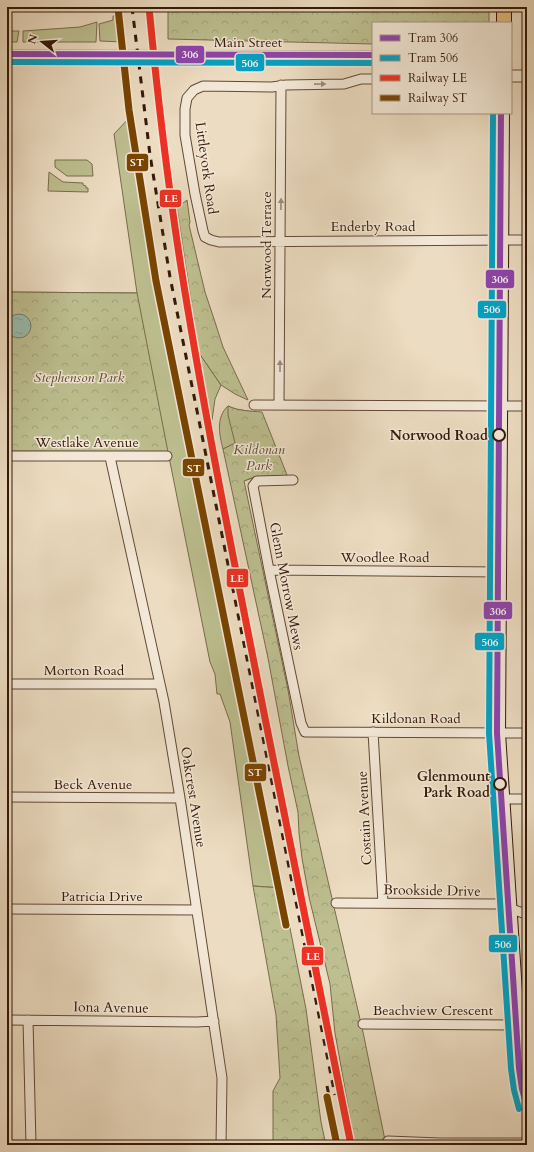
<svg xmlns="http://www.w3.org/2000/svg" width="534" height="1152" font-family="Cardo,serif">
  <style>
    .green { fill: #bdbf90; stroke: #796c4c }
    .forest { fill: url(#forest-crowns); stroke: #796c4c }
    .water { fill: url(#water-ripples); stroke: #717a6c }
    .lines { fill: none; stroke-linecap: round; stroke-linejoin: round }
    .minor-casing { stroke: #634936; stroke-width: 11 }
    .tertiary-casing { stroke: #634936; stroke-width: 13 }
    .secondary-casing { stroke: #351808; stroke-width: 14 }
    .primary-casing { stroke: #351808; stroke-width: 16 }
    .minor { stroke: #f3e8d7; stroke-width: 9 }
    .tertiary { stroke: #f3e8d7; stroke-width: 11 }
    .secondary { stroke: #f3e8d7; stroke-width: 12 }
    .primary { stroke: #e6be80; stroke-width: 14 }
    .rail { stroke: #351808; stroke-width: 3; stroke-dasharray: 7 7; stroke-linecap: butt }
    .tertiary-bridge-casing { stroke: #634936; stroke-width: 13; stroke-linecap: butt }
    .tertiary-bridge { stroke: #f3e8d7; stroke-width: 11 }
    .rail-1-casing { stroke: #f3e8d7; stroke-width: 10 }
    .rail-2-casing { stroke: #f3e8d7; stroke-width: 10 }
    .rail-1 { stroke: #ee3124; stroke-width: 7 }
    .rail-2 { stroke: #794400; stroke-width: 7 }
    .tram-1-casing { stroke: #f3e8d7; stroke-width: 9 }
    .tram-2-casing { stroke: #f3e8d7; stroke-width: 9 }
    .tram-1 { stroke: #8e44ad; stroke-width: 6 }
    .tram-2 { stroke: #03a2c4; stroke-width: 6 }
    .oneway { fill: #9e8a7a }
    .stop-dot { fill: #f3e8d7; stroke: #351808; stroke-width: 2 }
    .labels { text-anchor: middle; stroke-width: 3; stroke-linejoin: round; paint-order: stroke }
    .street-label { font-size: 14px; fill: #351808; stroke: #f3e8d7 }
    .park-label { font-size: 14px; font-style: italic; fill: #5e4a31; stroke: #f3e8d7 }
    .stop-label { font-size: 14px; font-weight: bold; fill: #351808; stroke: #f3e8d7; text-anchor: end }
    .line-badge { stroke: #f3e8d7; stroke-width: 1.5 }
    .badge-label { font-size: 11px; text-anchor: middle; font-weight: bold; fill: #fff }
  </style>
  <defs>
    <pattern id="forest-crowns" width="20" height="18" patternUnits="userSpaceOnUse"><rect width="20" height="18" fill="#bdbf90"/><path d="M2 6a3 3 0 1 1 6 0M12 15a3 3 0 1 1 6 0" fill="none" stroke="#a3a37b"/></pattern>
    <pattern id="water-ripples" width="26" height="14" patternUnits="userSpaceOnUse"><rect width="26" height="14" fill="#99bcae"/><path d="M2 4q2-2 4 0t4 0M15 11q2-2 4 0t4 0" fill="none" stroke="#84a194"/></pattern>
  </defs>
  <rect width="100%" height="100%" fill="#ecdcc1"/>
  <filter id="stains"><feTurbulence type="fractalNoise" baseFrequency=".005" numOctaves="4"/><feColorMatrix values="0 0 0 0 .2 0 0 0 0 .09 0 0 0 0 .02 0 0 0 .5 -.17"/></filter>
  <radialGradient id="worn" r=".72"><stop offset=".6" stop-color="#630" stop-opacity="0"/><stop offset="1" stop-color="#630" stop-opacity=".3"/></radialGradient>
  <!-- green -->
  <path class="green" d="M116,15L117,20H121L123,42L100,41L99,24L113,20V16Z
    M97,22L96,42H23V31L80,27Z
    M7,31H19L17,42H7Z
    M131,116L140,174L175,367L202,490L230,638L246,709L271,845L282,888L253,886L230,722L220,694H217L215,674L210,662L168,452L7,451V292L137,293L114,134Z
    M55,160H87L92,164L93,176H67L55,167Z
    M49,172L63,182L83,183V185L86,186V188H88V192L48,191Z
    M199,353L221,385L215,399L212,420H210Z
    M228,406L235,409L254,412L255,477L244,481L235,444L223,449C219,434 216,417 228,406Z"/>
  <!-- forest -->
  <path class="forest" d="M168,7H489V23H373V44L168,39Z
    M187,200L190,222L189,225L205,292L215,322L223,347L248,400L235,394L221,385L199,353L177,208Z
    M7,292L137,293L168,452L7,451Z
    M228,406C239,411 250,411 262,412L287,475L278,478L254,477L244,481L288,690L299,756L363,1032L386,1145H355L335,1033L330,984L309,897L302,858L299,833L298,812L288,766L268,658L223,449L235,443L228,415Z
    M253,886L282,888L306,1009L321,1122L326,1145H273V1091L280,1078L276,1015Z"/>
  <!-- water -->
  <path class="water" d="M7 326a12 12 0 1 1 24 0a12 12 0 1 1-24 0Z"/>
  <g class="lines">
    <!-- minor casing -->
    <g class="minor-casing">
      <path id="minor" d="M373,79H361L344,84L286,85L272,87L203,86L194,90L187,98L185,109V135L195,194L203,231L205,237L211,240L219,242L527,240
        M254,405L527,406
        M279,405L281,85
        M7,456H167
        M110,457L164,702L180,798L222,1078L221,1145
        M293,480L257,481L253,486L269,570L301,723L305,732L527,733
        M269,570L500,572
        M7,684H160
        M373,732L383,903
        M7,797L180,798
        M503,799H527
        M336,903L497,904L523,913H527
        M7,909L197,910
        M7,1020L197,1022L214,1021
        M28,1020L31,1145
        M363,1024L527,1025
        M388,1141L440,1143H527"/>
    </g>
    <!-- tertiary casing -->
    <g class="tertiary-casing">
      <path id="tertiary" d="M336,57H373
        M511,76H527"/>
    </g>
    <!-- secondary casing -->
    <g class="secondary-casing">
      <path id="secondary" d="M503,113L499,733L521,1069L527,1099"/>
    </g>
    <!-- primary casing -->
    <g class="primary-casing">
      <path id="primary" d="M504,23V7"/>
    </g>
    <!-- minor -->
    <use href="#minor" class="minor"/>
    <!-- tertiary -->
    <use href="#tertiary" class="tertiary"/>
    <!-- secondary -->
    <use href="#secondary" class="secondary"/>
    <!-- primary -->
    <use href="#primary" class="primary"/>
    <!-- rail -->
    <path class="rail" d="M132,7L150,155L170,277L335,1095
      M327,1086L339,1145"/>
    <!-- tertiary-bridge casing -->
    <g class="tertiary-bridge-casing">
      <path id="tertiary-bridge" d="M7,56L336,57"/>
    </g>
    <!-- tertiary-bridge -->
    <use href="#tertiary-bridge" class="tertiary-bridge"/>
    <!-- rail-1 casing -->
    <g class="rail-1-casing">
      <path id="rail-1" d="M149,7C157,92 167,177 180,261C204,414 235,566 265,718C294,860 322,1003 351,1145"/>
    </g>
    <!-- rail-2 casing -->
    <g class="rail-2-casing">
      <path id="rail-2" d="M118,8L129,110L156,281L286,925
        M327,1097L337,1145"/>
    </g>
    <!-- rail-1 -->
    <use href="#rail-1" class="rail-1"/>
    <!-- rail-2 -->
    <use href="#rail-2" class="rail-2"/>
    <!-- tram-1 casing -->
    <g class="tram-1-casing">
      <path id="tram-1" d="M7,54L373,55
        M501,113L497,733L519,1068L522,1089L527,1107"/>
    </g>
    <!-- tram-2 casing -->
    <g class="tram-2-casing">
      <path id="tram-2" d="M7,62L373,63
        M493,113L489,733L511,1069L514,1090L519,1109"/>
    </g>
    <!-- tram-1 -->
    <use href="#tram-1" class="tram-1"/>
    <!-- tram-2 -->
    <use href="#tram-2" class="tram-2"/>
  </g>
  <!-- one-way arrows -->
  <defs><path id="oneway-solid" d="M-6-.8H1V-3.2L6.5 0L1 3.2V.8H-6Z"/></defs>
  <g class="oneway">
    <use href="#oneway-solid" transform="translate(320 84) rotate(-1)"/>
    <use href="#oneway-solid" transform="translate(281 204) rotate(-89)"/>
    <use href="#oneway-solid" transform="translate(280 366) rotate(-90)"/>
  </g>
  <!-- markers -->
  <g class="stop-dot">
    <circle cx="499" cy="435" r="6"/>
    <circle cx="500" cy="784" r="6"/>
  </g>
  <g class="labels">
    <!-- street labels -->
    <g class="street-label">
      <text x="248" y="47">Main Street</text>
      <text transform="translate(207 168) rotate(82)" y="5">Littleyork Road</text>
      <text x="373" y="231">Enderby Road</text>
      <text transform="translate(266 245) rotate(-90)" y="5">Norwood Terrace</text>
      <text x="87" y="447">Westlake Avenue</text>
      <text x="385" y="562">Woodlee Road</text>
      <text transform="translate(287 586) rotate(79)" y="5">Glenn Morrow Mews</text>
      <text x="84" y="675">Morton Road</text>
      <text x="416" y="723">Kildonan Road</text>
      <text x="93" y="789">Beck Avenue</text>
      <text transform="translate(194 797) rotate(81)" y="5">Oakcrest Avenue</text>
      <text transform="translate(364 818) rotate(-93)" y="5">Costain Avenue</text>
      <text transform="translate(432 890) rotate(1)" y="5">Brookside Drive</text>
      <text x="102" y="901">Patricia Drive</text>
      <text transform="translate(111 1007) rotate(1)" y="5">Iona Avenue</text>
      <text x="433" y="1015">Beachview Crescent</text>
    </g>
    <!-- park labels -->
    <g class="park-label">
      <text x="79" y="382">Stephenson Park</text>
      <text x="259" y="454">Kildonan<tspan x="259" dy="16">Park</tspan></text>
    </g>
    <!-- stop labels -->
    <g class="stop-label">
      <text x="488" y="440">Norwood Road</text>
      <text x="490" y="781">Glenmount<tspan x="490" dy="16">Park Road</tspan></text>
    </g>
  </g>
  <g class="line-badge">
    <rect x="175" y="45" width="30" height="19" rx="4" fill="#8e44ad"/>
    <rect x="235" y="53" width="30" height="19" rx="4" fill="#03a2c4"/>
    <rect x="126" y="153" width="23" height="19" rx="4" fill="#794400"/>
    <rect x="159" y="189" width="23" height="19" rx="4" fill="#ee3124"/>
    <rect x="485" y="269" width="30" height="20" rx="4" fill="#8e44ad"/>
    <rect x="477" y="300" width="30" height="19" rx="4" fill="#03a2c4"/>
    <rect x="182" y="458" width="23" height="19" rx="4" fill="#794400"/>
    <rect x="226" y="568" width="23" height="20" rx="4" fill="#ee3124"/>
    <rect x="483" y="601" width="30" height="19" rx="4" fill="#8e44ad"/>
    <rect x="474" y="632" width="31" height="19" rx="4" fill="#03a2c4"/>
    <rect x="244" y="763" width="23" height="19" rx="4" fill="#794400"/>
    <rect x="488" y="934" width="30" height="19" rx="4" fill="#03a2c4"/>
    <rect x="301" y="946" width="23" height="20" rx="4" fill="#ee3124"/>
  </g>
  <g class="badge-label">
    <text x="190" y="58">306</text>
    <text x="250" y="67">506</text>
    <text x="137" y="166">ST</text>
    <text x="171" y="202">LE</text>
    <text x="500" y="283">306</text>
    <text x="492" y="313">506</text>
    <text x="194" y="472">ST</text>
    <text x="237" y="582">LE</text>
    <text x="498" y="615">306</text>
    <text x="490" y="646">506</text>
    <text x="255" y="776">ST</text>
    <text x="503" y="948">506</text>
    <text x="313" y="960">LE</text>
  </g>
  <!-- margin -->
  <rect width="534" height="1152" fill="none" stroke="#ecdcc1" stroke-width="24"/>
  <rect x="8" y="8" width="518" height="1136" fill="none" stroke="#351808" stroke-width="2"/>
  <rect x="12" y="12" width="510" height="1128" fill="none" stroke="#351808"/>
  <!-- legend -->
  <rect x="372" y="22" width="140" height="92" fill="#f3e8d7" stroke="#a79584"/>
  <rect x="380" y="35" width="20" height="6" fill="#8e44ad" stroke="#a79584"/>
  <text x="408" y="42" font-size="12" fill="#351808">Tram 306</text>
  <rect x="380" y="55" width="20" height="6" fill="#03a2c4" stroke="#a79584"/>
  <text x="408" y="62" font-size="12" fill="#351808">Tram 506</text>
  <rect x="380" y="75" width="20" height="6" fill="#ee3124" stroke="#a79584"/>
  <text x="408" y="82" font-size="12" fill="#351808">Railway LE</text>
  <rect x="380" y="95" width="20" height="6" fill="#794400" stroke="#a79584"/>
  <text x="408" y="102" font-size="12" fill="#351808">Railway ST</text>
  <!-- north arrow -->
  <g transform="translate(42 42) rotate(287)" stroke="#f3e8d7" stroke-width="3" paint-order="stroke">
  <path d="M0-3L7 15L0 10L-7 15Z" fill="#351808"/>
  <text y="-6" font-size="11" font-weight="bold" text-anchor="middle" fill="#351808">N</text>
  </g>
  <rect width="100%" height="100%" filter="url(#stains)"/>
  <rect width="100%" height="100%" fill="url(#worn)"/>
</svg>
